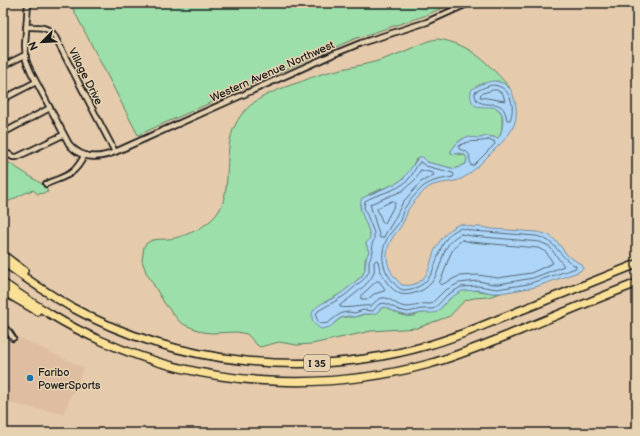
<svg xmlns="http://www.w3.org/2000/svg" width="640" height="436" font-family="'Balsamiq Sans',sans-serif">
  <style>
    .built { fill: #dfbda1 }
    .green { fill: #9cdfaa; stroke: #5c7e63 }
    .water { fill: #acd5f7; stroke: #728b9f }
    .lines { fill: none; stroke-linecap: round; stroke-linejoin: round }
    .shore { stroke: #566674; stroke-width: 1 }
    .minor-casing { stroke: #1c1c1c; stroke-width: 8 }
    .highway-casing { stroke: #1c1c1c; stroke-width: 10 }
    .minor { stroke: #e6d1b0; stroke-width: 4.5 }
    .highway { stroke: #fadf96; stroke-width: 7 }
    .poi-dot { fill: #1f6fb2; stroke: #e6d1b0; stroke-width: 1.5 }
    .labels { text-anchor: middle; stroke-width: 3; stroke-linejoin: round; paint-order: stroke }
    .shield { fill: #e6d1b0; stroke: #595248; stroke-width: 1 }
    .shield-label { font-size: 10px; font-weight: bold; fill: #1c1c1c }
    .street-label { font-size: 11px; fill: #1c1c1c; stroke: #e6d1b0 }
    .poi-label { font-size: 11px; fill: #1c1c1c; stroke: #e6d1b0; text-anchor: start }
  </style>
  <rect width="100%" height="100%" fill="#e5caab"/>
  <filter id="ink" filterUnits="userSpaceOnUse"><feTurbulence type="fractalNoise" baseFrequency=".025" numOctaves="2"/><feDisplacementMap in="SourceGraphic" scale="8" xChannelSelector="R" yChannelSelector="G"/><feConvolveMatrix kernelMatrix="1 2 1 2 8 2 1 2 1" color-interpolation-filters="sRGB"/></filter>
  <g filter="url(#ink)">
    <!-- built -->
    <path class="built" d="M3,330L84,368L63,414L3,402Z"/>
    <!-- green -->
    <path class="green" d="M70,3H453L424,16L354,39L138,135Z
      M438,39C471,44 489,64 510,88L498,81L481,84L495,107L499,110L502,114V128L500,136L498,138L487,136L481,138L462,139L457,143L451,151V153L465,155L467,158L466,164L455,169L427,162L424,159H416L409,173L404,178L397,183L369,194L360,207L370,234V239L366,243L369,252L365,260V271L361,277L342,293L323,303L334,324C342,316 344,317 354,317C358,317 361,315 364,314C372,314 376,315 381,308L385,307C395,311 402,318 414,316C417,315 419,313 422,313C429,312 434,313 440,309C447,303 451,294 461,291C475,288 488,294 501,293L488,297L474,298L466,300L462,303L450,316L417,328L371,331L312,344L297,345L279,342L260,347L257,345L247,334L237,332L211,333L203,332L185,325L179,321L165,304L146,272L142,261L144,246C152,236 163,241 175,238C190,234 206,227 216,215C233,195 223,155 233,130C244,102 268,93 294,84C304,81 314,76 325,73C343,68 361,66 378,61C390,57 401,53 412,48C421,44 428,40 438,39Z
      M3,159L45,186L48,192L38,194L33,190C23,193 13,200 3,204Z"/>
    <!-- water -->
    <path class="water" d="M492,81C501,81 510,85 513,95C524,126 506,138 487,157C479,165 471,174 461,179C450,184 436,181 426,189C420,195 412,203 408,210C406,215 405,220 402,224C400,229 396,232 393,237C382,254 387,272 402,285C408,286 413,285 417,283C432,275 429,260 436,248C441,238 449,228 460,224L473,227H482L492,229L537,232L549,235L558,243L567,255L582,265L583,269L578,272L535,287L501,293H492L478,290L462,291L450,298L437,312L433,313H422L408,316L397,313L385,307L381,308L375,314H363L355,317L348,316L343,317L339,319L330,327L321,329C316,326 312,322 312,317C311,305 328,302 337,296C345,291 353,284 361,277C368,270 363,261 369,252L366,243L370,239C370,225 356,211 362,198L397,183L404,178L419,157H423L427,162L455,169L466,164L467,158L465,155L460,153L452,154L451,151L457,143L466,137L481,138L486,136L498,138L500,136C503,127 507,109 493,107C487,107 482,107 476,106C471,103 469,95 472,89L481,84Z"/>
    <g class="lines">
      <!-- shore -->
      <path class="shore" d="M492,85C510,85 516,106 510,120H507C503,96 491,109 477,101L475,96V92L483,88Z
        M493,90H497L503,94L505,101L480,97L481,94Z
        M488,140L494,141L495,144L474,165L471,166C468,155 473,153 459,149V146C469,139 477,143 488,140Z
        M420,162L426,166L453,173L454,175L453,177C443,179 432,180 424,186C417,192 409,201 404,209C402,213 401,218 399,223C396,227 392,231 389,235C381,249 380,264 390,278C393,282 397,288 403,290C407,290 411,289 415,288C443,279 431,238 461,228L473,231L536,236C558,241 557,256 576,266V268L528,284L497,289L478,286L461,287L447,295L435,308L432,309H421L408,312L399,310L385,303L379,304L373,311L363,310L355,313L348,312L342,313L337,316L328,323L321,324C317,321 314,316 318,311L344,296L364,279L369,272V261L373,252L372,244L374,240V233L364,207L365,201C378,193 396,192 408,180C413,175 415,167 420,162Z
        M421,170L433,173L434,175L421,182L403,202L394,220L383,238H380L370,204L402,191L415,180Z
        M392,201H394L395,204L385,223H383L377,209Z
        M461,234L472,236L540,242L549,246L564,266L533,278L499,284H493L478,281L459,283L444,291L431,304C427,304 423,303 419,305C414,306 411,307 406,307C390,305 387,288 371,306C360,305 349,309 340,307V305C349,299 369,284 373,275C375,271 374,266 374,262L376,260L378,261C380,273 387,286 397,292C401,295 406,295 411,294C450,286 432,246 461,234Z
        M462,240L471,242L538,248L546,252L553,263L531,273L498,278L478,275L459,276L441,285L439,283C448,268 447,250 462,240Z
        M377,281H379L385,289L384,291L374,294L368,299H361V296Z"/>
      <!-- minor casing -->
      <g class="minor-casing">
        <path id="minor" d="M28,3L25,45L26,60L31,72L69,144C81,159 98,159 115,152L334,54L361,43L427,22L469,3
          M26,27C37,27 47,26 54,35L115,152
          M3,66L25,55
          M3,99L36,82
          M3,133L50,108
          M3,151L13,157H17L63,135
          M46,184C65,176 74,176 84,156
          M3,326L9,332L13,338"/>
      </g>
      <!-- highway casing -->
      <g class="highway-casing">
        <path id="highway" d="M3,255L24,271
          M3,262C25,278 47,293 71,307C178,366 312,379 429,345C458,337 486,324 514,313C555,297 596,280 637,264
          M3,283C35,305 66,326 102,341C203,387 322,393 429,364C461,355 491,342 521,330C560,314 598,298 637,283
          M3,291L37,311"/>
      </g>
      <!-- minor -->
      <use href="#minor" class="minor"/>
      <!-- highway -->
      <use href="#highway" class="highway"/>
    </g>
  </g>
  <!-- markers -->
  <circle class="poi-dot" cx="30" cy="378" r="4"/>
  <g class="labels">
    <!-- shield labels -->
    <rect class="shield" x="304" y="355" width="26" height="16" rx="3"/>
    <g class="shield-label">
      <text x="317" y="367">I 35</text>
    </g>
    <!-- street labels -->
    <g class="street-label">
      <text transform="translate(272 71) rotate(-24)" y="4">Western Avenue Northwest</text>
      <text transform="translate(86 76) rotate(63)" y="4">Village Drive</text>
    </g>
    <!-- poi labels -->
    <g class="poi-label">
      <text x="38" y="376">Faribo<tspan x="38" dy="13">PowerSports</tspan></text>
    </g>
  </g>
  <!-- margin -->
  <rect width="640" height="436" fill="none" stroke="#e6d1b0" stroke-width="16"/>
  <rect x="8" y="8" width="624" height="420" fill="none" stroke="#1c1c1c" stroke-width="1.5" filter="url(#ink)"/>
  <!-- north arrow -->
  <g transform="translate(42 42) rotate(246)" stroke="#e6d1b0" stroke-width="3" paint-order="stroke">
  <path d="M0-3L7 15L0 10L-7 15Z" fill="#1c1c1c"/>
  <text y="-6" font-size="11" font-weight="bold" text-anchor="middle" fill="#1c1c1c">N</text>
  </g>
</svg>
